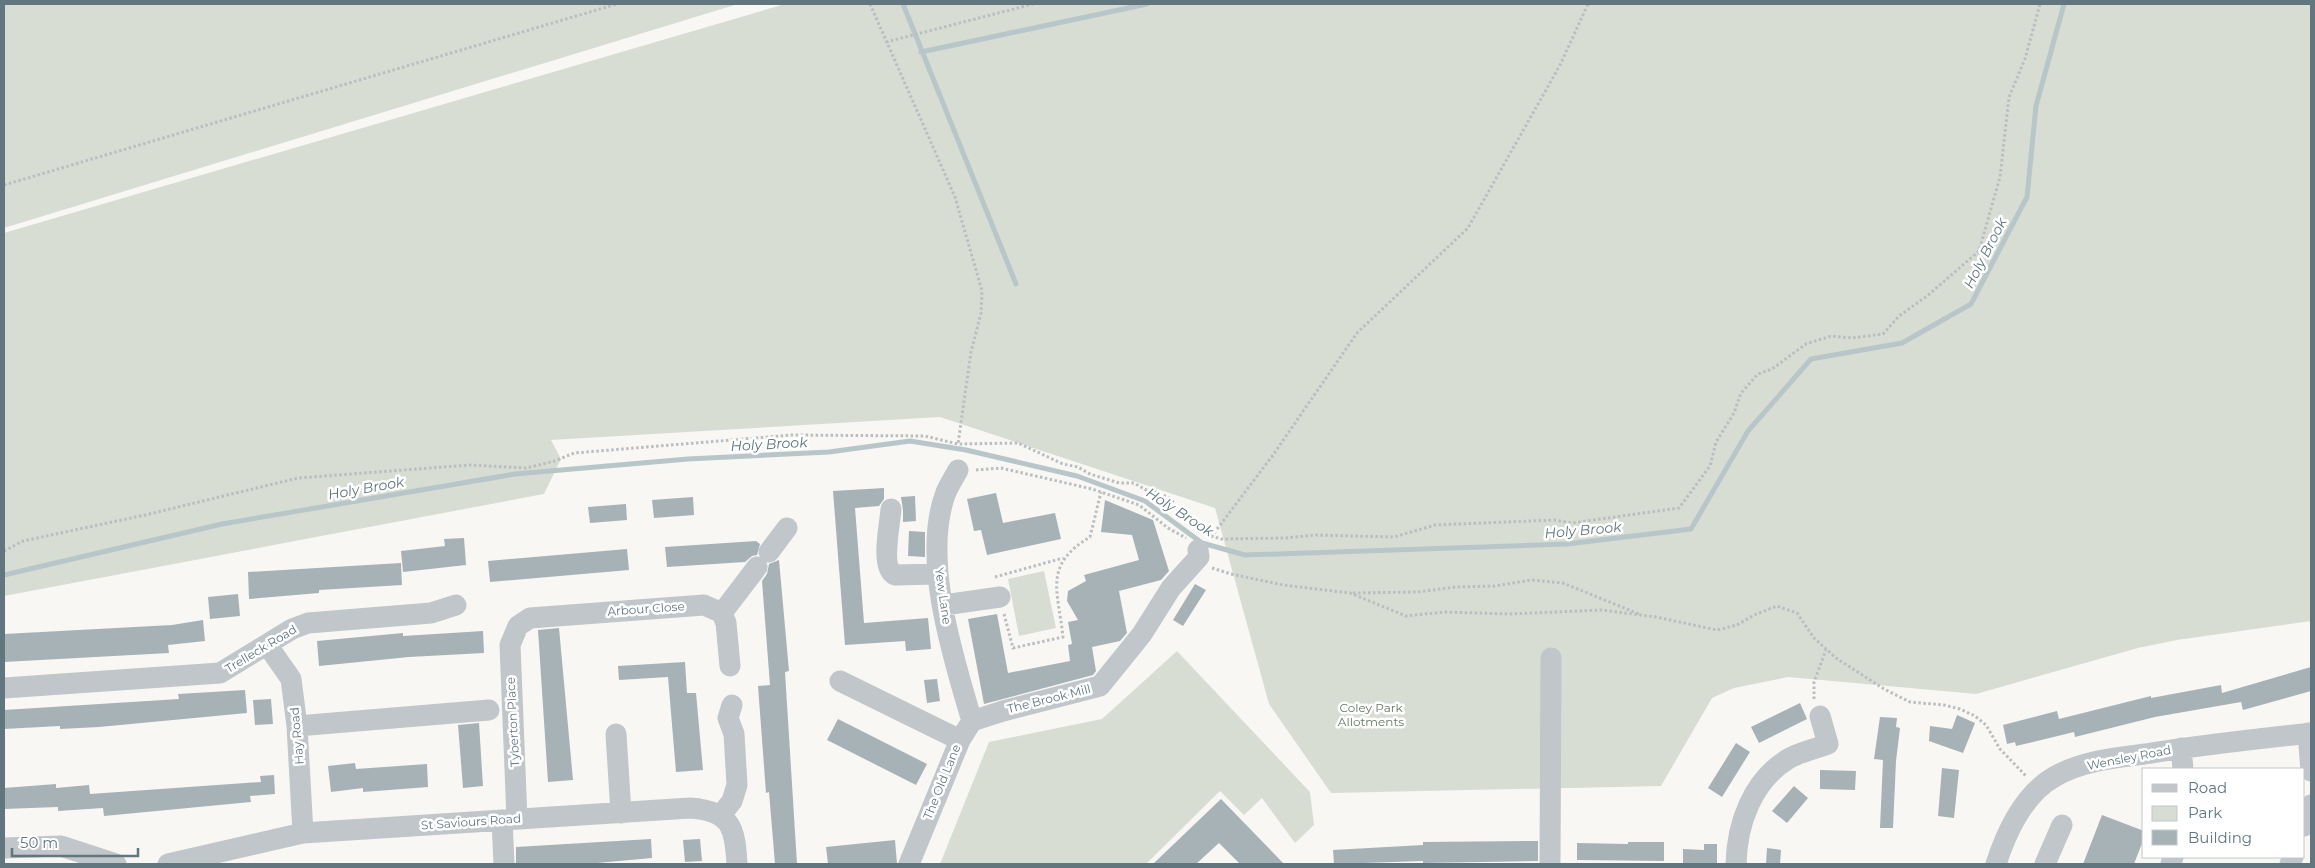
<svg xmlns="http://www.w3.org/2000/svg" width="2315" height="868" font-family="Montserrat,sans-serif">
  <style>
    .green { fill: #d8ddd3 }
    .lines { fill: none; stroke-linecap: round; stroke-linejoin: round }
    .stream { stroke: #b8c6c9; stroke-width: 5 }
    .building { fill: #a7b2b6 }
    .path { stroke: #babec0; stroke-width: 3; stroke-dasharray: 2.5 2.5; stroke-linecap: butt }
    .minor { stroke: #c0c6c9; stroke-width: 21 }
    .labels { text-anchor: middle; stroke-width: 5; stroke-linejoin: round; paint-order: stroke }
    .street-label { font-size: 12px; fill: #627680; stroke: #fff }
    .park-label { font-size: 12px; fill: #677861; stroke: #fff }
    .water-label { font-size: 14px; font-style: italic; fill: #5d767b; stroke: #fff }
  </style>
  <rect width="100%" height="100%" fill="#f8f7f4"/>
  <!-- green -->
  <path class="green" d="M4,4H738L4,228Z
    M785,4H2311V621L2177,640L2138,648L1976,694L1788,677L1734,688L1712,698L1661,786L1331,793L1269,704L1215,508L940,417L551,440L561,459L544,494L4,596V233Z
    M1044,571L1056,628L1019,636L1008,579Z
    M1177,651L1310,792L1314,825L1295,843L1262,798L1244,815L1220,791L1146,864H940L989,742L1102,719Z"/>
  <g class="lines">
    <!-- stream -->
    <path class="stream" d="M903,4L1016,284
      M921,52L1147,4
      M4,575L222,524L515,474L688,459L829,452L910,441L966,450L1077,476L1145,501L1202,543L1245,555L1567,544L1691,529L1748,431L1811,359L1902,343L1971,304L2027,197L2036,106L2064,4"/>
  </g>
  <!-- building -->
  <path class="building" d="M884,488V499L879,506L855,508L864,623L928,618L931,649L906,651L905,641L845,645L833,491Z
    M996,493L1003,523L1055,513L1061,539L987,555L981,530L974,531L967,499Z
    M915,496L916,521L903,522V510L901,497Z
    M693,497L694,515L654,518L652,500Z
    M1105,500L1153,520L1169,571L1161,580L1119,591L1127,633L1120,641L1092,647L1096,671L1093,675L984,704L968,619L997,614L1008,673L1070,661L1068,645L1072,644L1068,622L1078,620L1067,601L1068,591L1086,581L1084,575L1139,560L1132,535L1101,532Z
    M626,504L627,520L590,523L588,507Z
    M909,531L925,532V557L908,556Z
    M464,538L466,565L403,572L401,551L445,546L444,539Z
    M756,541L760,544L757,555L752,556L745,562L667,567L665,547Z
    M627,549L629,570L490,582L488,561Z
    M779,560L789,671L785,672L797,864H775L769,792L766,793L758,686L770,685L762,581L767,574L769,564Z
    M401,563L402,585L319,590V593L249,599L248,572Z
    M1195,584L1206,590L1183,626L1173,620Z
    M238,594L240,616L210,619L208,597Z
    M203,620L205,641L168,645L169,653L4,662V634L172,625Z
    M559,628L573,780L548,782L538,630Z
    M483,631L484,653L409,657L319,666L317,641L403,633V636Z
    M685,662L687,693H696L703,770L676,772L668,677L619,680L618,666Z
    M2311,667V691L2243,710L2241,702L2155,717L2075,737L2074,732L2016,746L2015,742L2007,744L2003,725L2057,711L2059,719L2151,696V698L2221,685L2222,693Z
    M937,679L940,701L927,703L924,680Z
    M245,690L247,713L99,727L60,729V726L4,729V710L179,699L178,694Z
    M271,699L273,724L255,725L253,700Z
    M1800,703L1807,719L1759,743L1751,727Z
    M1957,715L1975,723L1963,753L1929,741L1930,726L1952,729Z
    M1880,717L1897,718L1896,727L1900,728L1896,761L1893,828H1880L1883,760L1874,759Z
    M838,719L927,764L916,785L827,740Z
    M479,723L483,786L463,788L458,725Z
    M1736,743L1750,752L1722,797L1708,788Z
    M355,763L356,769L427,764L428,787L363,792V788L331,792L328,766Z
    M1942,768L1959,770L1954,818L1938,816Z
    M1820,770L1856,771L1855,790L1820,789Z
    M274,775L275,794L250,796L251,802L104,816L103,808L58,811V807L4,809V788L56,784V788L89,785L90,794L261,782L260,776Z
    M1794,786L1808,798L1787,823L1772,811Z
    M1221,799L1284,864H1240L1219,843L1196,864H1153Z
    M2102,815L2144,831V838L2134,864H2083Z
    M651,839L652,858L586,864H516V847Z
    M700,839L702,861L685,862L683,840Z
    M895,840L897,864H828L826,847Z
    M1538,841V861L1423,863V861L1334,864L1333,850L1423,845V842Z
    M1628,842H1664V861L1577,860V843L1628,844Z
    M1704,844H1717V864H1683V849L1704,850Z
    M1767,848L1781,850L1780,864H1766Z"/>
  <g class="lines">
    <!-- path -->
    <path class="path" d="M870,4L955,197L982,291L981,313L971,352L958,444
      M886,42L1033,4
      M4,185L617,4
      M976,470L1001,468L1092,489L1139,505L1168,528L1186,538
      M1211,536L1221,539L1286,538L1314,535L1394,537L1435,525L1554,520L1572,523L1679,508L1710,466L1716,442L1734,413L1741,393L1758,374L1772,369L1806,344L1831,336L1852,338L1883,334L1899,316L1927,296L1979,251L2000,177L2009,97L2025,59L2040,4
      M1211,537L1273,455L1357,333L1468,228L1560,65L1588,4
      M4,551L23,541L145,515L298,478L470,465L526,468L555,461L574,453L792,435L925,436L958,444L1018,443L1063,464L1078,467L1090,474L1119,483H1134L1148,491L1157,492L1171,499L1183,517L1206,532
      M1212,568L1231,574L1283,585L1350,593L1406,616L1444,612L1509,614L1602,610L1656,617L1717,630L1737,625L1754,615L1777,606L1797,613L1814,638L1836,658L1884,689L1910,702L1944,705L1960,709L1975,716L1986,725L2000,749L2026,776
      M995,577L1063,558
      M1353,593L1417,592L1456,587L1495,586L1531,580L1563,583L1639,614
      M1004,614L1013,648L1063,637C1058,590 1043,565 1090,537L1101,492
      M1814,699V682L1826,650"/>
    <!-- minor -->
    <path class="minor" d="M958,470C954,478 948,486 945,495C922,560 953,657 972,721
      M891,509C890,524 880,568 895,575L938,574
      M769,552L787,528
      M944,605L1000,597
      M722,613L757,567
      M268,646L291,679L297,726L303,833
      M840,681L960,740L909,864
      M4,688L220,673L292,629L308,623L431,613L456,605
      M297,726L489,710
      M2308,733L2311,771
      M616,734L621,813
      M960,740L972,721L1003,711L1100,686L1142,634L1171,588L1199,557L1198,550
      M2181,748L2183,769
      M721,815L732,801L737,785L734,734L728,718L732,705
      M517,819L510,645L518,626L530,618L704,605L722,613L726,623L730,666
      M502,820L504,864
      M2304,826L2311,805
      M4,848L61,846L116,864
      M168,864L303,833L690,808C731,811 735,827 737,864
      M1550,864L1551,658
      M1736,864C1737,824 1752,781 1788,759C1800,752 1815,749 1828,744L1820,716
      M1996,864C2006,833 2024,794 2054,777C2081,761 2115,758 2145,754C2200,745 2256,739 2311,733
      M2045,864L2062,825
      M2171,864L2173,857
      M2290,864L2293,857"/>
  </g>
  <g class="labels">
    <!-- street labels -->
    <g class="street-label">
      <text transform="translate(943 596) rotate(82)" y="4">Yew Lane</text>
      <text transform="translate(646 609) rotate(-4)" y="4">Arbour Close</text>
      <text transform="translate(261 649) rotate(-31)" y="4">Trelleck Road</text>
      <text transform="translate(1049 699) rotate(-14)" y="4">The Brook Mill</text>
      <text transform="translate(513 722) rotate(-93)" y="4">Tyberton Place</text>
      <text transform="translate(297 736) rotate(-95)" y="4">Hay Road</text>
      <text transform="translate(2129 758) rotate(-11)" y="4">Wensley Road</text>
      <text transform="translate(942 782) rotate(-68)" y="4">The Old Lane</text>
      <text transform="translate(471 822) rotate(-4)" y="4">St Saviours Road</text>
    </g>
    <!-- park labels -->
    <g class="park-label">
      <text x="1371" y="712">Coley Park<tspan x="1371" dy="14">Allotments</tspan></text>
    </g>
    <!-- water labels -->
    <g class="water-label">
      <text transform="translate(1985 253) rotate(-63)" y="5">Holy Brook</text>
      <text transform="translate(769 444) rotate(-3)" y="5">Holy Brook</text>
      <text transform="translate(366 488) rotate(-10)" y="5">Holy Brook</text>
      <text transform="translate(1180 512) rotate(33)" y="5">Holy Brook</text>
      <text transform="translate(1583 530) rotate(-5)" y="5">Holy Brook</text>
    </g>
  </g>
  <!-- border -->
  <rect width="2315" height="868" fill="none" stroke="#627680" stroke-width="10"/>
  <!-- legend -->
  <rect x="2142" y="768" width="162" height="90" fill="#ffffff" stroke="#c0c8cc"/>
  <rect x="2152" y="784" width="25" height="8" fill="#c0c6c9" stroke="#c0c8cc"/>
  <text x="2188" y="793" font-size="15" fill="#627680">Road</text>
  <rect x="2152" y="806" width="25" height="15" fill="#d8ddd3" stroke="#c0c8cc"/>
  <text x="2188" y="818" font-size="15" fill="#627680">Park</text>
  <rect x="2152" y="830" width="25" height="15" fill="#a7b2b6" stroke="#c0c8cc"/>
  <text x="2188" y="843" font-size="15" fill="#627680">Building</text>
  <!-- scale -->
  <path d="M12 848v8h126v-8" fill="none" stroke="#627680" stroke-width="2.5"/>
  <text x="20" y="848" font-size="15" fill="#627680" stroke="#ffffff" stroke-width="4" paint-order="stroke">50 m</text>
</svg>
